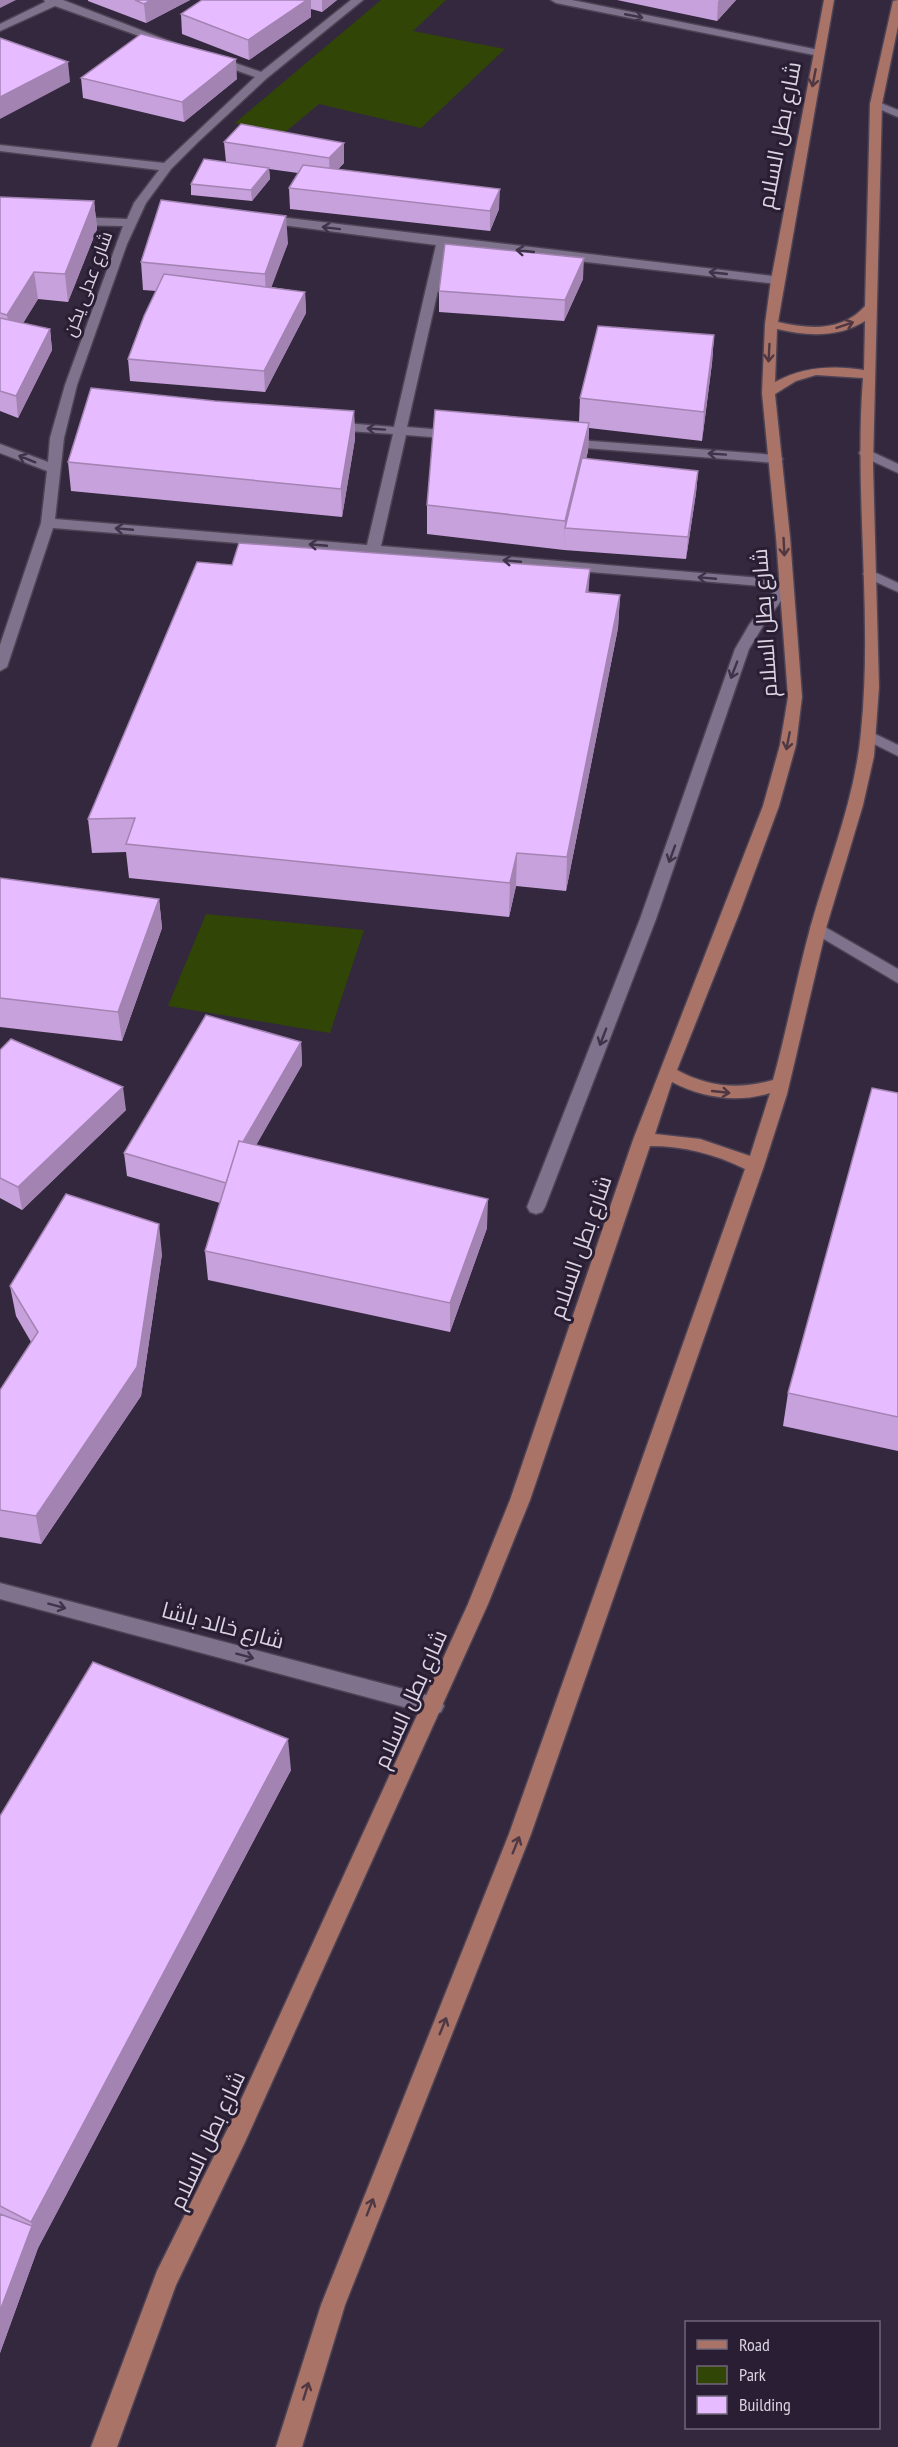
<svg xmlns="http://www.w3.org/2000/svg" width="898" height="2447" font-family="'PT Sans Narrow',Cairo,sans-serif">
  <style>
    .green { fill: #314606 }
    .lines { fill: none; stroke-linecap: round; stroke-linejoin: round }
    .service-casing { stroke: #4d4355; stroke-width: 3 }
    .minor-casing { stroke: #4d4355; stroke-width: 3 }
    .tertiary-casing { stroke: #4d4355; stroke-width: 3 }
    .primary-casing { stroke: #4d4355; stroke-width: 3 }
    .service { fill: #7f728c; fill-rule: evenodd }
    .minor { fill: #7f728c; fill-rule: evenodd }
    .tertiary { fill: #7f728c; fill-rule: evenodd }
    .primary { fill: #a97368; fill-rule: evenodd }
    .wall { fill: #c7a1db }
    .shaded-wall { fill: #a283b2 }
    .building { fill: #e7bbff; stroke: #a283b2; stroke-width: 1.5 }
    .oneway { stroke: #3e3349 }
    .oneway2 { stroke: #4f3843 }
    .labels { text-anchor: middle; stroke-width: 6; stroke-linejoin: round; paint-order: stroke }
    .far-street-label { font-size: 18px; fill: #dad3e1; stroke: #291e33 }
    .street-label { font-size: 22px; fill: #dad3e1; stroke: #291e33 }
  </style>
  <rect width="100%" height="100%" fill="#33283d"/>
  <!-- green -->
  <path class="green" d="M381,0H446L413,31L505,49L421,128L319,104L283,134L235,123Z
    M206,914L364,930L330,1033L168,1006Z"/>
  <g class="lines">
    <!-- service casing -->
    <g class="service-casing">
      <path id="service" d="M786,580L793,584L763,626L749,649L656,919L545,1207L542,1212L536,1214L530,1212L527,1207L640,919L735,649L749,625L781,581Z"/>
    </g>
    <!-- minor casing -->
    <g class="minor-casing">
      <path id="minor" d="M44,0H63L182,46L177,49L173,48L55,6L0,31V24L45,2Z
        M351,0H363L267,78L198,142L171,169L146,203L127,244L77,385L64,438L55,519L367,545L393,434L332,430L325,426L332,422L394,427L436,245L259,222L257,219L263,215L781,277L783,280L777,284L448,246L407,427L457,431L464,435L457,439L406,435L381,546L786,580L793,584L786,588L53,528L7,667L0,671V645L41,523L47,471L0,453V444L48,462L50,438L65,385L123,226L74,225L68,221L74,217L127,219L134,203L159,170L0,151V145L164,163L255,77L210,61V57H218L261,72Z
        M876,101L898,110V117L872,106V102Z
        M565,439L776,455L783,459L776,463L560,446L558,443Z
        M866,449L898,464V473L861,456L859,453L861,450Z
        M870,570L898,583V592L865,577L863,574L865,571Z
        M869,731L898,745V756L864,739L861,736Z"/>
    </g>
    <!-- tertiary casing -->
    <g class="tertiary-casing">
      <path id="tertiary" d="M551,0H572L819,50L824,53L819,56L556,3Z
        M818,923L898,969V983L812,932L810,928L812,924Z
        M0,1583L434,1697L441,1700L444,1706L441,1712L434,1715L0,1599Z"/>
    </g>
    <!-- primary casing -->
    <g class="primary-casing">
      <path id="primary" d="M824,0H834L778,322C809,329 842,332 865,306L870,104L893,1L898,0V26L882,104L873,464L879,687L874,756L863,805L827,925L787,1094L764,1166L531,1834L345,2305L302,2447H276L321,2305L509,1834L745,1169C715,1154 684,1146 650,1146L530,1500L488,1604L245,2142L176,2285L117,2447H91L157,2271L229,2126L468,1604L510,1500L633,1140L763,806L780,745L788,697L776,537L762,393L765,324L771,280ZM865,321L864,370C832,365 803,367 775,382L777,329C807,336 838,338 865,321ZM816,375L863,378C854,496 873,614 861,732C855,799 829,861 811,925C797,976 787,1029 773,1080C739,1090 708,1087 677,1070L741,909L779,806L796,745L802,697L790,537L775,394L796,381ZM672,1082C703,1098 737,1103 770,1093L750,1156L700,1139L655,1134Z"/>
    </g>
    <!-- service -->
    <use href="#service" class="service"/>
    <!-- minor -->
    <use href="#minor" class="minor"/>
    <!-- tertiary -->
    <use href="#tertiary" class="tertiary"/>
    <!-- primary -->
    <use href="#primary" class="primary"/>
  </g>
  <!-- wall -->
  <path class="wall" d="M88,0H190L146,23L88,1Z
    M202,0H337L322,12L311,9V17L249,60L182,34L181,14Z
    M617,0H736L717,21Z
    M81,78L237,79L184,122L83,98Z
    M241,124L344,163L338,169L499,209L490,231L290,209L289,188L298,173L269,169L270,179L252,201L191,195V184L226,162L224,142Z
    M0,197L94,201L97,229L68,302L38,299L23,323L50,329L52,350L18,418L0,411Z
    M288,243L271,287L305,292L306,313L265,392L130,381L128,359L156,291L143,290L141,262Z
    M583,279L564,321L439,312V291Z
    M714,335L712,363L702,441L589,428L588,451L586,459L698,471L696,493L686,559L564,550L427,534V505L579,422L580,398Z
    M215,401L354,411L355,439L342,517L71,491L68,462Z
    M232,565L620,595L618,628L566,891L516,886L509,917L129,878L126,852L92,853L88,819Z
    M0,878L159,899L162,928L122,1041L0,1027Z
    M301,1042L302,1065L256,1145L487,1228L450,1332L208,1280L205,1251L220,1203L127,1176L124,1153Z
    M0,1050L126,1110L22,1210L0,1198Z
    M898,1093V1451L783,1426L788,1393Z
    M162,1254L141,1396L41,1544L0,1537V1390L31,1342L16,1316L10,1286Z
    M291,1770L38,2248L0,2353V1816Z"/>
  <!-- shaded-wall -->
  <path class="shaded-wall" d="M0,0H16L0,8Z
    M151,0H190L146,23L144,4Z
    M307,0H311V17L249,60L248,40Z
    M322,0H337L322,12Z
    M719,0H736L717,21L718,1Z
    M236,59L237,79L184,122L182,102Z
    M68,62L70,82L0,119V97Z
    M344,143V163L330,178L329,158Z
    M269,168L270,179L252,201L251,190Z
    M500,189L499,209L490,231V211Z
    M94,201L97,229L68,302L65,274Z
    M286,216L288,243L266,302L265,274Z
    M584,258L583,279L564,321L565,300Z
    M34,272L38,299L11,343L7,315Z
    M305,292L306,313L265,392L264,371Z
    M50,329L52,350L18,418L16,396Z
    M714,335L712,363L702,441L704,412Z
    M354,411L355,439L342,517L341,489Z
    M589,423L588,451L569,528H565L564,550L565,521Z
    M698,471L696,493L686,559L688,537Z
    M590,569L588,602L586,592Z
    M620,595L618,628L566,891L567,857Z
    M517,853L516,886L509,917L510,883Z
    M159,899L162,928L122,1041L118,1012Z
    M301,1042L302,1065L242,1170L240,1148Z
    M123,1087L126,1110L22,1210L18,1187Z
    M488,1199L487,1228L450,1332V1303Z
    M159,1224L162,1254L141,1396L41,1544L36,1516Z
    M288,1739L291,1770L38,2248L0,2353V2311L32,2226L31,2222Z"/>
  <!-- building -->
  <path class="building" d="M135,0H151L144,4Z
    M202,0H307L248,40L181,14Z
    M141,34L236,59L182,102L81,78Z
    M0,38L68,62L0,97Z
    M241,124L344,143L329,158L224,142Z
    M204,159L269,168L251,190L191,184Z
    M303,165L500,189L490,211L289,188Z
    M0,197L94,201L65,274L34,272L7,315L0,313Z
    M161,200L286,216L265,274L141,262Z
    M445,244L584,258L565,300L439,291Z
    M164,274L305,292L264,371L128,359L144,316Z
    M0,318L50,329L16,396L0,391Z
    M598,326L714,335L704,412L580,398Z
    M91,388L215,401L354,411L341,489L68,462Z
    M435,410L589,423L565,521L427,505Z
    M582,458L698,471L688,537L565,528Z
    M239,543L590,569L586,592L620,595L567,857L517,853L510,883L126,844L135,818L88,819L197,562L232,565Z
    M0,878L159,899L118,1012L0,998Z
    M206,1015L301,1042L243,1142L239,1141L226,1183L124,1153Z
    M11,1039L123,1087L18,1187L0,1178V1050Z
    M872,1088L898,1093V1417L788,1393Z
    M239,1141L488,1199L450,1303L205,1251Z
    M66,1194L159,1224L137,1367L36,1516L0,1510V1390L38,1332L10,1286Z
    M93,1662L288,1739L31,2222L0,2206V1816Z
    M0,2214L32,2226L0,2311Z"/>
  <!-- one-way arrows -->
  <defs><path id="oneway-shaft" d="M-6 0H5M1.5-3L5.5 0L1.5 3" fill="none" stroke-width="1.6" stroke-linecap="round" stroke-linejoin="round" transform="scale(1.5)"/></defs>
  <g class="oneway">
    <use href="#oneway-shaft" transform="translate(634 16) rotate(11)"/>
    <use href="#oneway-shaft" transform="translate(331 228) rotate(-173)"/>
    <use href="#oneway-shaft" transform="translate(525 251) rotate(-174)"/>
    <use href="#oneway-shaft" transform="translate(718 273) rotate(-174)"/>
    <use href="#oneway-shaft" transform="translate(376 429) rotate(-176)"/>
    <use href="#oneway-shaft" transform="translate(717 454) rotate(-176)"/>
    <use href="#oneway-shaft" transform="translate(27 459) rotate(-158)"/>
    <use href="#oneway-shaft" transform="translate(124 529) rotate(-175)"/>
    <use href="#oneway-shaft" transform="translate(318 545) rotate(-175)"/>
    <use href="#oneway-shaft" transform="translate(512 561) rotate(-175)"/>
    <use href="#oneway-shaft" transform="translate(707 578) rotate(-175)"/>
    <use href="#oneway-shaft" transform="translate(734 670) rotate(111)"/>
    <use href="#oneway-shaft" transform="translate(672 854) rotate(110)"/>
    <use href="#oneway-shaft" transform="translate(603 1037) rotate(111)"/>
    <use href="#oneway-shaft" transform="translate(57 1606) rotate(15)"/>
    <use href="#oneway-shaft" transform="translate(245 1656) rotate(15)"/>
  </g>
  <g class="oneway2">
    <use href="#oneway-shaft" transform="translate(814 78) rotate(101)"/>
    <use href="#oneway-shaft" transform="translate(845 325) rotate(-19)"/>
    <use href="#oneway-shaft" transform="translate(769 353) rotate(93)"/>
    <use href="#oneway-shaft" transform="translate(784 547) rotate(87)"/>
    <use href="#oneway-shaft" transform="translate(788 741) rotate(101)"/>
    <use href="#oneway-shaft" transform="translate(721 1092) rotate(6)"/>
    <use href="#oneway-shaft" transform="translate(516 1845) rotate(-68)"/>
    <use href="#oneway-shaft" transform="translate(443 2026) rotate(-68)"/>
    <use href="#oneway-shaft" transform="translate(370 2207) rotate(-69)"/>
    <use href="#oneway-shaft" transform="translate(306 2391) rotate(-73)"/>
  </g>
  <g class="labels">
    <!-- far-street labels -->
    <g class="far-street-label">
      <text transform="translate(88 284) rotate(-70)" y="6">شارع عدلى يكن</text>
    </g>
    <!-- street labels -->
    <g class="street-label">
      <text transform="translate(779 135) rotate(-79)" y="8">شارع بطل السلام</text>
      <text transform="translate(764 623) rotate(-94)" y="8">شارع بطل السلام</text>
      <text transform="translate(580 1247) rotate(-71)" y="8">شارع بطل السلام</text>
      <text transform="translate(223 1625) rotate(15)" y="8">شارع خالد باشا</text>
      <text transform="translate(410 1699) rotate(-66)" y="8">شارع بطل السلام</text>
      <text transform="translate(207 2140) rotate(-65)" y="8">شارع بطل السلام</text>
    </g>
  </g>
  <!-- legend -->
  <rect x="685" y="2321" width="195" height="108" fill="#291e33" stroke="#706679" stroke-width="1.5"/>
  <rect x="697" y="2340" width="30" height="9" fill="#a97368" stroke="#706679" stroke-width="1.5"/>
  <text x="739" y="2351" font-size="18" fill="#dad3e1">Road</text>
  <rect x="697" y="2366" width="30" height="18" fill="#314606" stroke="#706679" stroke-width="1.5"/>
  <text x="739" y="2381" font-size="18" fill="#dad3e1">Park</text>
  <rect x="697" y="2396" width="30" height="18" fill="#e7bbff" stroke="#706679" stroke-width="1.5"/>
  <text x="739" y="2411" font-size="18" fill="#dad3e1">Building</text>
</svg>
